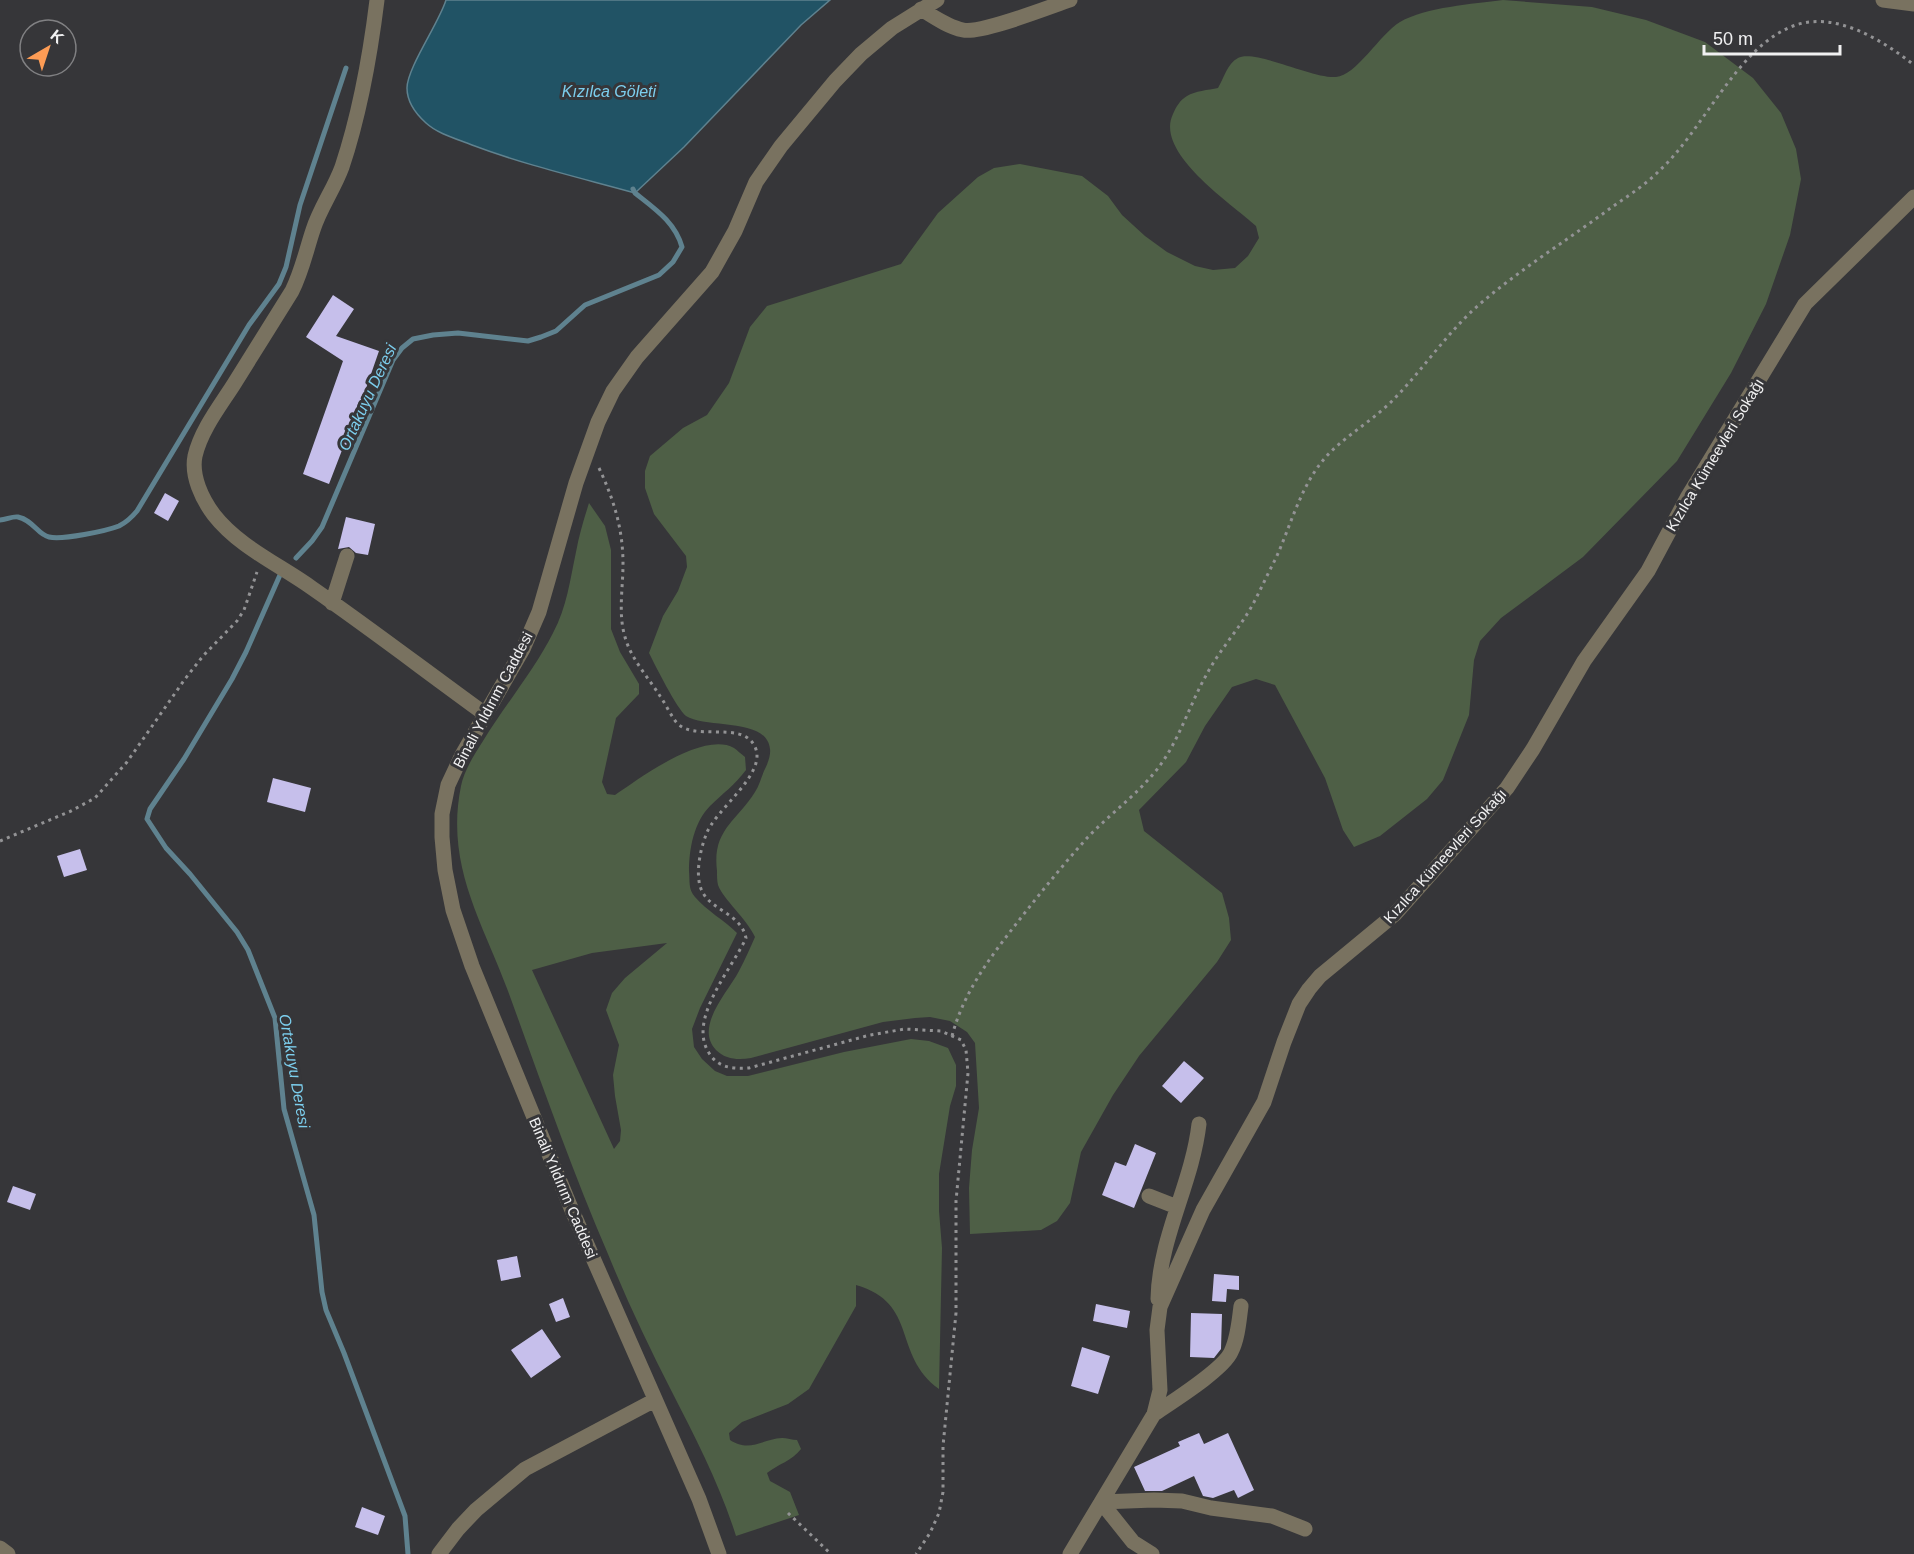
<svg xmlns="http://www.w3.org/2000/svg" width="1914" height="1554" font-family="Arial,sans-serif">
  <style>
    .green { fill: #4e5f46; fill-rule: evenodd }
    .water { fill: #215365; stroke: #5f828f; stroke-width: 1.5 }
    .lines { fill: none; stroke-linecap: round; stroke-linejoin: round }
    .stream { stroke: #5f828f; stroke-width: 5 }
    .building { fill: #c6bfeb }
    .path { stroke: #939395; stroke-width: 3; stroke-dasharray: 3 4.5; stroke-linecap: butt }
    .minor { stroke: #797260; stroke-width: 15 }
    .labels { text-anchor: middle; stroke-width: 6; stroke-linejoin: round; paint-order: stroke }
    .street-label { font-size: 15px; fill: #f1f1f2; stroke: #363639 }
    .water-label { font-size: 16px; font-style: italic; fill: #7cceed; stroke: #363639 }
  </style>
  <rect width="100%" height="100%" fill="#363639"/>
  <!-- green -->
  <path class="green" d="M1503,0L1592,7L1646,20L1705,42L1753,78L1781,113L1796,149L1801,179L1790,235L1766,304L1731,373L1677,461L1583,557L1501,618L1480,641L1474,660L1469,715L1443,780L1427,799L1380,836L1354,847L1343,830L1325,778L1275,685L1256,679L1232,687L1205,726L1186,762L1139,810L1144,831L1222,893L1229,918L1231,940L1217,962L1139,1056L1113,1095L1081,1152L1070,1203L1057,1221L1041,1230L970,1234L969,1188L972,1150L979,1108L975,1043L967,1032L950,1021L930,1017L915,1018L883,1022L751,1058C739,1060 726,1060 716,1050C694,1027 728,992 739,971C745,960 750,948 755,937C747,919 723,899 718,885C717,881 717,876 717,871C712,830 736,822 755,792C759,786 761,778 764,771C767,765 771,756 770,749C767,717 706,729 686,716C677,709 655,665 649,653L663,616L678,591L687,567L686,556L654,514L645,488V471L650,456L683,428L707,415L729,383L750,327L767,306L901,264L938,213L978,177L994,168L1020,164L1082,176L1108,196L1122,215L1145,236L1167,252L1195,266L1213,270L1235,268L1248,256L1259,238L1256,226C1232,204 1154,153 1173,114C1176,107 1180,100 1187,96C1195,91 1208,90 1218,88C1224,78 1227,64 1238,58C1255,49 1313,79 1336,77C1356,76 1380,34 1400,22C1426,7 1473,4 1503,0Z
    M589,503L605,526L611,550V629L620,652L639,684V694L616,718L602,782L607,794L615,795C640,778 703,731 734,748C737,750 741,754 745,757L746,770C734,786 723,793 710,806C694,822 689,849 689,871C690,881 688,889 695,897C707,911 724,920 737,933L700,1008L692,1029L694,1047L702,1059L715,1071L727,1076H748L844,1052L911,1039L929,1041L948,1048L956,1065V1086L950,1106L939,1174V1211L942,1248L939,1389C892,1355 919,1303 856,1285V1306L809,1389L788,1404L742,1422L729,1433L730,1440C750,1453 762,1439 782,1438C787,1438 792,1440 797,1440L801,1449C792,1461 778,1464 767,1473L770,1481L790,1492L799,1515L736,1536C720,1485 696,1439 672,1392C649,1347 627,1301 608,1254C571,1168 540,1079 508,991C482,921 445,865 461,786C464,771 474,755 483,741C505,705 535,669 553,633C567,607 570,580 576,552C579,535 584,519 589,503ZM667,943L625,978L612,993L606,1010L619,1045L613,1075L615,1096L621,1130L620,1141L614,1149L532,970L592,953Z"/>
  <!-- water -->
  <path class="water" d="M446,0H830L801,25L684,147L635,193C581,178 525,165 472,145C457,139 438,134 426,123C416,114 407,102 407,88C407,68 439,23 446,0Z"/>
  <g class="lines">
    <!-- stream -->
    <path class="stream" d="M0,520C6,520 12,516 18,517C33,520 38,535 49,537C63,540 106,531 119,526C127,522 132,517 137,511L249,325L279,284L286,267L300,205L346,68
      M296,558L312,541L322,527L393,360L402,348L413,339L433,335L458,333L528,341L541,337L556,331L585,305L659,275L673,262L682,247C675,222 655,209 635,193L633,189
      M280,575L246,652L232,679L184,759L150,809L147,819L166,848L190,874L237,932L248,950L275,1018L284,1109L314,1215L322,1292L326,1310L344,1353L405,1516L408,1554"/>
  </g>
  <!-- building -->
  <path class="building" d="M333,295L354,309L336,336L379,351L346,446L344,445L329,484L303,474L343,361L306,337Z
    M165,493L179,501L168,521L154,513Z
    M346,517L375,524L368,555L356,553L349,547L338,549Z
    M273,778L311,788L305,812L267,802Z
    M80,849L87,870L64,877L57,856Z
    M1184,1061L1204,1078L1181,1103L1162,1086Z
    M1135,1144L1156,1153L1134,1208L1102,1195L1115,1162L1126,1166Z
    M13,1186L36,1194L30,1210L7,1202Z
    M517,1256L521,1277L501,1281L497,1260Z
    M1214,1274L1239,1276V1290L1227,1289L1226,1302L1212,1301Z
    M563,1298L570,1317L556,1322L549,1304Z
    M1096,1304L1130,1311L1127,1328L1093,1321Z
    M1191,1313L1222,1314L1221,1349L1214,1358L1190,1357Z
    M542,1329L561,1357L531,1378L511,1350Z
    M1082,1347L1110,1356L1098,1394L1071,1386Z
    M1199,1433L1204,1444L1228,1433L1254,1490L1238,1498L1234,1490L1213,1498L1203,1496L1194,1476L1162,1491H1145L1134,1467L1180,1446L1178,1442Z
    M362,1507L385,1516L378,1535L355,1527Z"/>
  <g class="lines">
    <!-- path -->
    <path class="path" d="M599,468C614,500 623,529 623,564C623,588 618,614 625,637C631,659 648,677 660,696C665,703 669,712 674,719C689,745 742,718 755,747C768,774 714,810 706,835C700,850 694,878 703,893C713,911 741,914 746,938C732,969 687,1019 709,1053C718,1068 733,1069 749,1068L870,1035L905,1029L941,1031L961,1040L966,1050L968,1073L956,1201V1313L943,1446V1492L939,1513L930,1533L916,1554
      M0,841L71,811L95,798L127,762L185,679L203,656L237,621L244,610L257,572
      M952,1036C965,987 996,950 1027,910C1047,885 1067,860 1088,837C1112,812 1142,791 1161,764C1181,736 1191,701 1208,672C1221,648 1240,628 1253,604C1261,589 1268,573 1276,558C1290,527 1299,492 1320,464C1339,439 1369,424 1392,401C1423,370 1447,332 1481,303C1522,268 1569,239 1612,207C1628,196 1645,185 1659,171C1703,131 1737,47 1793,26C1835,10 1882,40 1914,65
      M788,1513L831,1554"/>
    <!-- minor -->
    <path class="minor" d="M377,0C370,57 360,113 342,167C334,189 320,208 313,230C306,251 302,271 292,291C273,322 253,353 234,384C220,406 201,430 195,456C191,476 202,499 214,515C239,547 280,565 312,588C371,629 427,672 485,714
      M1883,0L1914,4
      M921,9C934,17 948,27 963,30C981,34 1049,7 1070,0
      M332,603L347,556
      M1149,1196L1177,1207
      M1158,1299C1159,1238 1192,1184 1199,1124
      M1154,1414C1173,1401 1223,1370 1231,1352C1238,1338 1239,1321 1241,1306
      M1101,1502L1154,1500L1182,1501L1211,1508L1272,1516L1305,1529
      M1101,1502L1133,1542L1152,1554
      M0,1548L8,1554
      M439,1554L458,1529L476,1510L525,1469L655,1400
      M719,1554L699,1499L571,1208L472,966L453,910L445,870L442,837V814L448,785L462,755L523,649L539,612L576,483L598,422L613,391L637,357L712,272L735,231L756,182L781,146L835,81L861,54L892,28L937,0
      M1070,1554L1154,1414L1160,1390L1157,1330L1160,1307L1203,1210L1264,1102L1284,1042L1299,1004L1309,989L1320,976L1395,914L1507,788L1533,749L1584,661L1648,571L1687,498L1805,304L1914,197"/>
  </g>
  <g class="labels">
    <!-- street labels -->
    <g class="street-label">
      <text transform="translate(1715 455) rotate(-59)" y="5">Kızılca Kümeevleri Sokağı</text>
      <text transform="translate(493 700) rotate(-62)" y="5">Binali Yıldırım Caddesi</text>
      <text transform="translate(1445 856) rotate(-48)" y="5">Kızılca Kümeevleri Sokağı</text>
      <text transform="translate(563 1188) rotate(67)" y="5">Binali Yıldırım Caddesi</text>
    </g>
    <!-- water labels -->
    <g class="water-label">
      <text x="609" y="97">Kızılca Göleti</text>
      <text transform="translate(367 397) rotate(-65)" y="6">Ortakuyu Deresi</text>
      <text transform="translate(295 1071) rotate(80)" y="6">Ortakuyu Deresi</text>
    </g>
  </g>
  <!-- north arrow -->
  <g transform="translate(48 48) rotate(39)"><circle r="28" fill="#363639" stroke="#818183" stroke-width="1.5"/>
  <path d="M0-4.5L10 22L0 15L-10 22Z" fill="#fd9c55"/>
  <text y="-9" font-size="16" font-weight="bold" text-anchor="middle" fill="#f1f1f2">K</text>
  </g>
  <!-- scale -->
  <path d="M1704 45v9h136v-9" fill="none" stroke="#f1f1f2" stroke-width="3"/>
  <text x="1713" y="45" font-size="18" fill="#f1f1f2" stroke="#363639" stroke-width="4.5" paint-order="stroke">50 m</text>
</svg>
